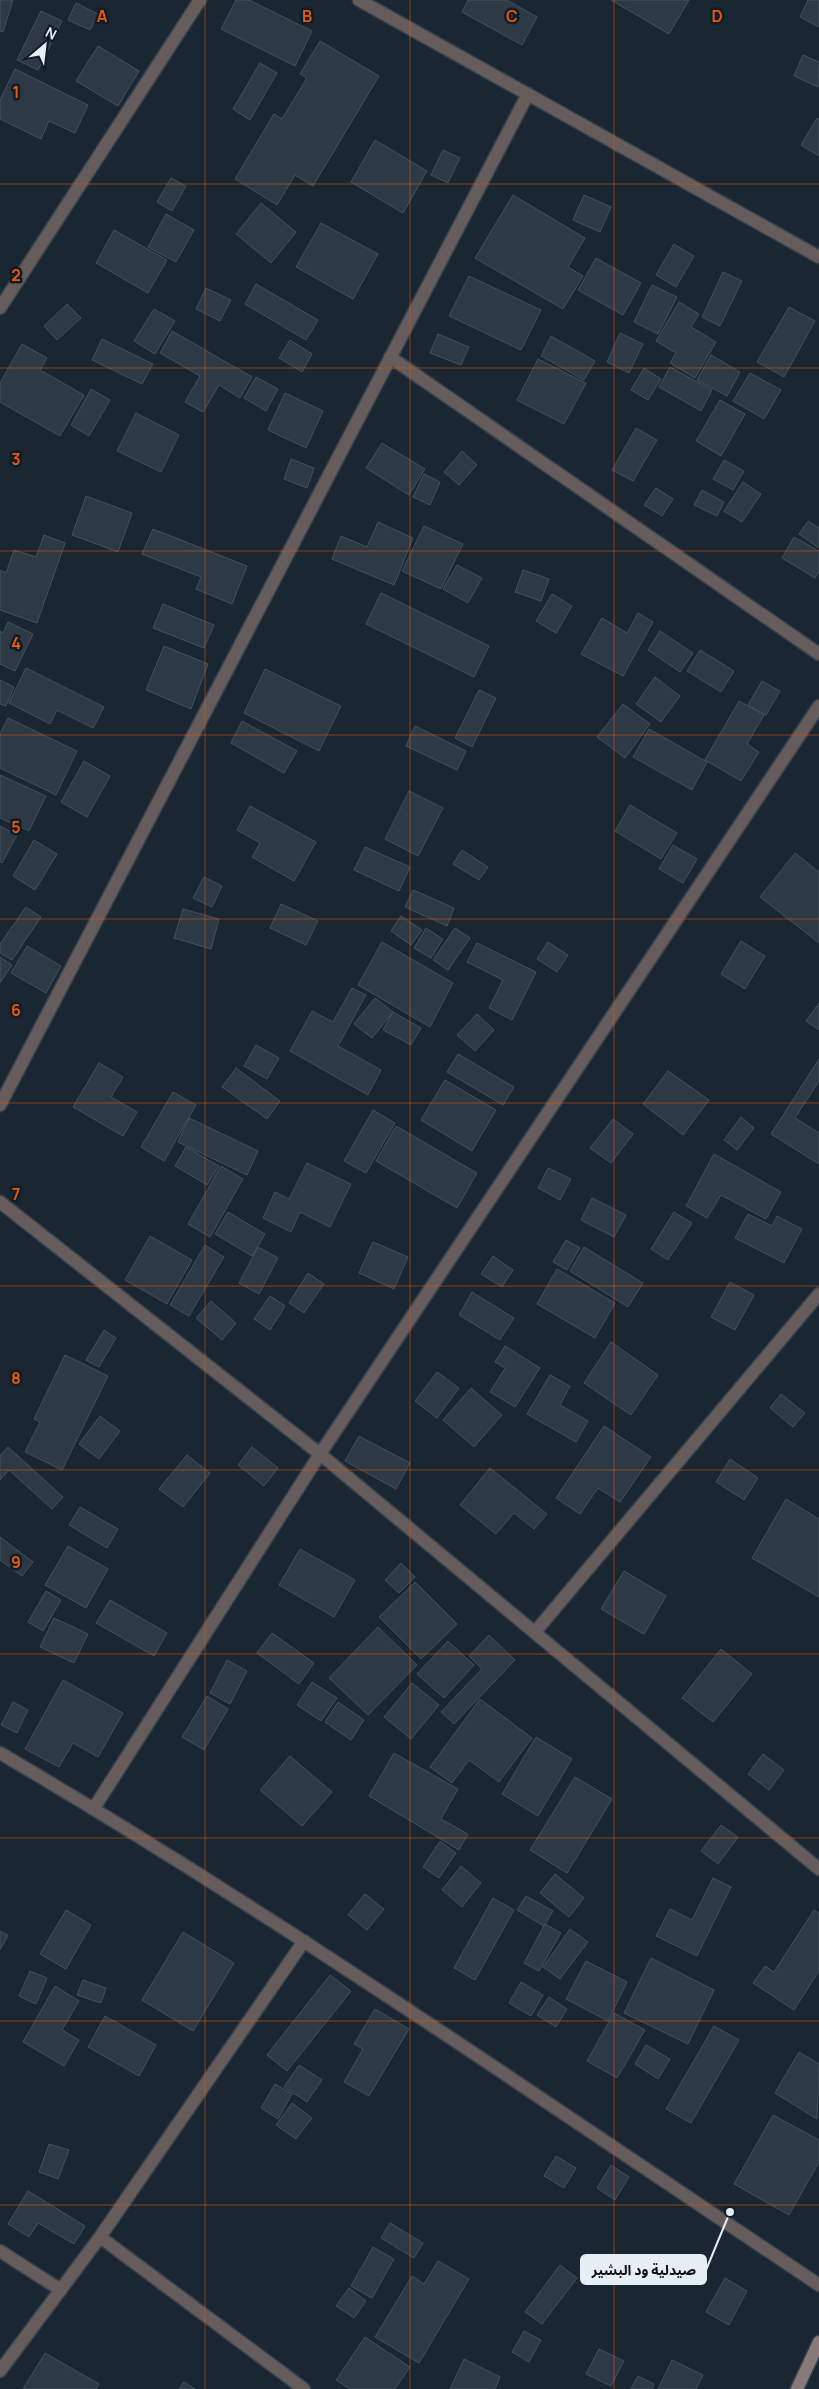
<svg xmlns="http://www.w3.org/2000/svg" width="819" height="2389" font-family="Manrope,'Noto Sans Arabic',sans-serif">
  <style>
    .building { fill: #2d3a46; stroke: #43505d }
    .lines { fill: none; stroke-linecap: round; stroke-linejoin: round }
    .minor-casing { stroke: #36424c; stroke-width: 15 }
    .secondary-casing { stroke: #36424c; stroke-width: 15 }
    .minor { stroke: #655c5b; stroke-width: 12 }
    .secondary { stroke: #897a7a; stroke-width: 12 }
    .grid { fill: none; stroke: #e8590c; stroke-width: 1; stroke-opacity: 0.55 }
    .grid-label { font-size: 16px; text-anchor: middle; font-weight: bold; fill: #e8590c; stroke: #111c27; stroke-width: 5; stroke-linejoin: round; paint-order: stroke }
    .leader { fill: none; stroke: #e5edf5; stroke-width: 2 }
    .callout-dot { fill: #e5edf5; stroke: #111c27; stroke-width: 2 }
    .callout { fill: #e5edf5; stroke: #e5edf5; stroke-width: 2 }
    .callout-label { font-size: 14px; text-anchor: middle; font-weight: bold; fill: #111 }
  </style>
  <rect width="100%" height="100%" fill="#1a2631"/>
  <!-- building -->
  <path class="building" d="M0,0H13L3,32L0,31Z
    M236,0H249L312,31L295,66L221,29Z
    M468,0H507L537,17L522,45L462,12Z
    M611,0H689L669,34Z
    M808,0H819V27L800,17Z
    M76,3L98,14L90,30L68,20Z
    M41,11L62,21L38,70L17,60Z
    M320,41L379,76L313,186L295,175L277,205L235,179L274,114L282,119L307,78L300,74Z
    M98,46L139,71L118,106L76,81Z
    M803,55L819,62L818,87L794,76Z
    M260,63L277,73L250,120L233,109Z
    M15,69L88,105L75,133L49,121L41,139L0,119V100Z
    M817,118L819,119V156L801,145Z
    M375,140L427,171L403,213L351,182Z
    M443,150L460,158L448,183L431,175Z
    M171,178L186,186L172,211L157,202Z
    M513,195L585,238L568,267L583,276L563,309L475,258Z
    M584,195L611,207L600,232L573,220Z
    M261,203L296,232L271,263L236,234Z
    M166,214L194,230L176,262L148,247Z
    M321,223L378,254L353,299L296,267Z
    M114,230L167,260L148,293L96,263Z
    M674,244L694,256L676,287L656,275Z
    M596,258L641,283L623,315L578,290Z
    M723,272L742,281L720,326L702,317Z
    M469,276L541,310L521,350L449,316Z
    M256,284L318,320L306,340L245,304Z
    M652,285L677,297L658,334L634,322Z
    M206,288L231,300L220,321L196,309Z
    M679,302L699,314L691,327L716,342L695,378L670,363L676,353L656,341Z
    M67,304L81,318L57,340L44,326Z
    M789,307L815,321L784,377L757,362Z
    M154,309L175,321L155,354L134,341Z
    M172,331L252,377L240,398L219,385L203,412L185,402L200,376L160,353Z
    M620,333L643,344L629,373L607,362Z
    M438,334L469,347L461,365L430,353Z
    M551,336L595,361L584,380L541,356Z
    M102,339L153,364L142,384L92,360Z
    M290,340L312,354L302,372L279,358Z
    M22,344L47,358L40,370L84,395L60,436L0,402V383Z
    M711,355L740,372L727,396L697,380Z
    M538,359L586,383L564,424L517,400Z
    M670,367L712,390L701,411L659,387Z
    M644,368L661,379L648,400L631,390Z
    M750,373L781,390L764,419L733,401Z
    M256,377L278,389L266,411L244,398Z
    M91,389L110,400L89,436L71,425Z
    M285,393L323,411L306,448L268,430Z
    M720,400L745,414L721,456L696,441Z
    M136,413L179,435L161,472L117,451Z
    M636,428L657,440L633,481L612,470Z
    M382,443L425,469L409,495L366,468Z
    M462,451L477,465L459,485L444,472Z
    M291,459L314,468L307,488L284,479Z
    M724,460L744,471L733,490L713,479Z
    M424,474L440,482L430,505L413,497Z
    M743,482L761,494L742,522L724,511Z
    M656,488L673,499L662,516L644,505Z
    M702,490L724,502L717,516L694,505Z
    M86,496L132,513L118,552L72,535Z
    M808,521L819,528V548L799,534Z
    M378,522L413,538L394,585L332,559L341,536L367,547Z
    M424,526L463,544L441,589L402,571Z
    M153,529L247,566L232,604L196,589L201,577L142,554Z
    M44,535L65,543L37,623L0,610V570L6,573L14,550L36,557Z
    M794,537L819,551V572L815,578L782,558Z
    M457,565L482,578L468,603L443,589Z
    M523,570L549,579L541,601L515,592Z
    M381,593L489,646L474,677L366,624Z
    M552,594L572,606L556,633L536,621Z
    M163,604L214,625L204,648L153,628Z
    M638,613L653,622L623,676L581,654L602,618L627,633Z
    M8,622L33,634L15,671L0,664V631L3,633Z
    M660,631L693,653L680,672L648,650Z
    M164,646L208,664L191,709L146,690Z
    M700,650L734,671L721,692L687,671Z
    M26,668L104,707L93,728L57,710L50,724L9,703Z
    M265,669L341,706L319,751L244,713Z
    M655,677L680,696L661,722L636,704Z
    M0,680L14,687L6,706L0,704Z
    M762,681L780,691L766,715L748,705Z
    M479,690L496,698L472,747L455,738Z
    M739,701L764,715L747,744L759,752L741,781L705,760Z
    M623,704L650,724L625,758L597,737Z
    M8,718L77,751L56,795L0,768V734Z
    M242,721L297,751L284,773L231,743Z
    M415,726L466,751L457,770L406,746Z
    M649,729L707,762L692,790L633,757Z
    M84,761L110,776L87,817L61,802Z
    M0,775L46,796L29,831L0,818Z
    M409,791L443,808L418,856L385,839Z
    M630,805L677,833L661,859L615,831Z
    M250,806L316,842L294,881L252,857L260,843L237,830Z
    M0,826L17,835L2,863L0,862Z
    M34,840L57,854L35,890L13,876Z
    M673,845L697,859L683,883L659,869Z
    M365,847L410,867L399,891L354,870Z
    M462,850L488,867L479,880L453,864Z
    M795,853L819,872V943L760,897Z
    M204,877L222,886L212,907L193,898Z
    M413,890L454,908L447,926L405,907Z
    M281,904L318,921L306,945L270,928Z
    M26,907L41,917L12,960L0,953V944Z
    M183,909L219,919L211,949L174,938Z
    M401,916L422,930L411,945L391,931Z
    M426,928L443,939L431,958L414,948Z
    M455,928L470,938L448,970L433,960Z
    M741,941L765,956L745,989L721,974Z
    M382,942L453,983L430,1027L358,985Z
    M548,942L568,955L557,972L537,959Z
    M477,943L536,972L512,1020L489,1008L503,980L467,962Z
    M27,946L61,966L46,993L11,973Z
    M0,957L12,965L0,983Z
    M352,988L366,995L338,1046L381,1070L368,1095L290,1051L312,1011L333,1022Z
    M375,998L393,1012L372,1038L354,1024Z
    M819,1003V1030L806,1021Z
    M393,1012L421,1028L411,1045L383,1030Z
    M477,1014L494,1030L475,1051L457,1035Z
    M256,1045L279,1058L267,1079L244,1066Z
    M458,1054L514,1087L503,1105L447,1072Z
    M819,1059V1081L795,1118L819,1133V1164L771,1134Z
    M99,1063L123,1077L111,1097L137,1112L123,1136L73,1107Z
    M236,1068L280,1101L267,1119L222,1087Z
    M668,1071L709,1100L683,1135L643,1104Z
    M445,1080L496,1110L472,1151L421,1120Z
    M173,1092L196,1105L164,1161L141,1147Z
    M373,1110L395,1123L366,1173L344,1161Z
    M741,1117L754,1128L737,1150L724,1140Z
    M189,1118L258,1151L247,1175L178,1142Z
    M613,1119L633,1134L611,1163L590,1148Z
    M396,1126L477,1173L457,1208L376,1161Z
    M186,1147L219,1166L207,1185L175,1166Z
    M714,1154L781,1192L766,1219L721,1195L707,1218L686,1206Z
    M307,1163L351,1184L330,1227L300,1212L291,1232L263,1218L275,1192L289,1199Z
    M221,1166L243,1179L210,1237L188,1224Z
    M548,1168L571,1179L560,1200L538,1188Z
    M592,1198L626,1215L614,1237L581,1220Z
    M228,1212L265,1234L252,1256L215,1234Z
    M674,1212L692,1223L668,1260L651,1249Z
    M748,1214L772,1226L777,1216L802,1229L784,1263L735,1238Z
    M150,1236L192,1260L167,1304L125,1280Z
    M566,1240L580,1248L567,1270L553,1262Z
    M373,1242L408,1257L394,1289L359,1273Z
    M205,1245L224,1257L189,1316L170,1305Z
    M258,1247L278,1258L259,1294L239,1283Z
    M584,1247L643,1283L628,1307L570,1271Z
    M493,1256L513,1270L502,1287L481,1274Z
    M557,1269L615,1303L595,1338L537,1304Z
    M308,1273L324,1284L304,1313L289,1303Z
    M730,1282L754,1295L735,1330L711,1317Z
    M472,1292L514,1318L500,1340L459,1315Z
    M270,1296L285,1306L270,1330L254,1319Z
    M211,1301L236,1323L222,1340L196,1318Z
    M104,1330L116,1338L99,1367L86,1360Z
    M611,1342L658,1375L631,1415L584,1383Z
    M505,1346L540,1368L515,1407L490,1392L505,1368L495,1362Z
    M65,1355L108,1376L62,1470L25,1452L40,1422L34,1419Z
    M437,1372L459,1388L437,1418L415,1401Z
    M550,1375L570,1386L560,1405L588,1421L576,1442L527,1414Z
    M471,1388L502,1415L474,1447L443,1420Z
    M781,1394L805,1413L793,1427L770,1408Z
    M100,1416L120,1431L99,1459L79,1444Z
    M604,1426L651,1457L620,1502L598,1488L580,1514L556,1498Z
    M359,1436L410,1463L396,1489L345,1461Z
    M8,1447L63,1497L52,1509L9,1470L0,1480V1456Z
    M252,1447L278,1468L264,1486L238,1465Z
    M187,1455L210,1473L183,1507L159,1489Z
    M730,1459L758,1478L744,1500L716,1482Z
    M490,1468L547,1514L534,1529L514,1513L496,1534L460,1505Z
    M786,1499L819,1519V1597L752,1558Z
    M80,1507L118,1529L107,1548L69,1525Z
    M0,1537L33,1562L22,1576L0,1560Z
    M68,1546L108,1569L86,1608L45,1585Z
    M300,1549L355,1580L334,1617L279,1585Z
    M401,1563L415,1577L399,1593L385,1580Z
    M624,1571L666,1596L644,1634L601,1609Z
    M415,1582L457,1624L421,1659L379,1617Z
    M46,1591L61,1600L43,1631L28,1622Z
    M110,1600L167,1633L154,1656L96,1623Z
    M54,1618L88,1634L74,1663L40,1647Z
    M378,1627L417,1665L368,1715L329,1678Z
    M272,1633L314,1663L299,1684L257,1653Z
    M489,1635L515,1660L454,1724L441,1712L482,1669L469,1656Z
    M448,1641L474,1665L444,1698L417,1674Z
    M721,1649L752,1674L713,1722L682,1698Z
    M227,1660L247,1671L230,1704L210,1693Z
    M63,1680L123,1713L98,1757L73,1743L59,1767L25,1749Z
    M312,1682L337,1698L321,1721L297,1705Z
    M412,1683L439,1705L411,1739L384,1717Z
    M207,1696L228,1709L204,1750L182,1737Z
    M480,1699L532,1738L499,1782L469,1760L452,1783L430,1767Z
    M13,1702L28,1710L17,1733L1,1725Z
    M338,1702L364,1720L351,1740L325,1722Z
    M536,1737L572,1759L538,1816L502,1794Z
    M394,1753L458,1789L441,1819L468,1834L459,1850L369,1796Z
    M763,1754L784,1770L769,1790L748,1774Z
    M290,1756L332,1792L302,1826L260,1790Z
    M575,1777L612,1799L567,1873L530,1850Z
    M721,1825L738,1837L718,1864L701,1851Z
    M440,1841L456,1853L439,1878L423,1867Z
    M461,1866L481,1883L462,1907L442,1890Z
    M555,1874L584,1898L569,1917L540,1893Z
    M713,1878L731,1887L697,1956L656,1936L670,1909L692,1920Z
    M365,1894L384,1909L367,1930L348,1915Z
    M526,1896L553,1911L544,1926L517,1910Z
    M493,1898L514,1910L475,1980L454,1968Z
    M66,1910L91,1925L66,1969L40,1954Z
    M814,1910L819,1913V1971L794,2010L753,1983L765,1966L774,1972Z
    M545,1924L561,1933L539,1971L524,1963Z
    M570,1929L588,1942L560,1979L543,1967Z
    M0,1931L8,1935L0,1950Z
    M183,1932L234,1963L193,2031L142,2000Z
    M651,1958L714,1990L688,2044L624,2013Z
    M586,1961L627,1982L608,2021L566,1999Z
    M30,1971L47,1978L36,2004L19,1996Z
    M330,1975L351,1991L287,2071L267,2055Z
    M83,1980L106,1988L101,2003L77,1995Z
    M521,1982L543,1995L531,2016L509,2003Z
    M55,1986L79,2001L62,2030L79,2040L64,2066L23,2042Z
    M549,1997L567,2009L556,2027L537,2015Z
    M375,2009L409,2029L369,2096L344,2082L363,2049L354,2044Z
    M614,2013L645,2030L617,2078L587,2061Z
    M105,2016L156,2045L139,2076L88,2047Z
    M714,2026L739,2040L691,2123L666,2109Z
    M646,2045L670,2059L658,2079L635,2064Z
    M799,2052L819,2064L817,2119L775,2093Z
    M299,2065L322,2080L307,2102L284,2087Z
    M275,2084L292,2094L278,2119L261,2108Z
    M292,2103L312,2118L296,2139L276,2125Z
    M773,2115L819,2140V2162L789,2215L734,2184Z
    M49,2144L69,2150L58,2179L39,2172Z
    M556,2156L576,2168L564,2188L544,2176Z
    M611,2165L629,2177L615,2200L597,2188Z
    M28,2191L85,2226L74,2244L38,2223L29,2237L8,2224Z
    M390,2223L423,2243L414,2258L381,2238Z
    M373,2247L394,2259L372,2298L351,2286Z
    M438,2261L469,2279L419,2363L375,2337L412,2276L424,2284Z
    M560,2265L577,2278L542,2324L525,2312Z
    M725,2278L747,2291L729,2325L706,2312Z
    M349,2288L366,2301L354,2318L336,2306Z
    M524,2331L541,2340L529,2362L512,2352Z
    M365,2337L410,2367L395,2389H350L336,2380Z
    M599,2349L624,2361L611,2386L586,2374Z
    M45,2353L99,2384L96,2389H23Z
    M464,2359L500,2377L495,2389H450Z
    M672,2360L703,2375L696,2389H658Z
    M638,2376L654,2384L652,2389H631Z
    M184,2382L195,2389H179Z"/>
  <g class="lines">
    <!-- minor casing -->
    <g class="minor-casing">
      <path id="minor" d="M359,0L819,257
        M0,308L200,0
        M390,357L819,654
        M0,1105L528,94
        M0,1202L320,1454L819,1869
        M535,1632L819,1294
        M0,1753C281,1918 548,2104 819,2285
        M94,1808L320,1454L819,706
        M100,2237L304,2389
        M0,2251L61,2290
        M0,2371L100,2237L304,1941"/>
    </g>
    <!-- secondary casing -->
    <g class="secondary-casing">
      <path id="secondary" d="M797,2389L819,2342"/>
    </g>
    <!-- minor -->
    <use href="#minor" class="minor"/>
    <!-- secondary -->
    <use href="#secondary" class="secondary"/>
  </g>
  <!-- grid -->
  <path class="grid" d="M205,0V2389M410,0V2389M614,0V2389M0,184H819M0,368H819M0,551H819M0,735H819M0,919H819M0,1103H819M0,1286H819M0,1470H819M0,1654H819M0,1838H819M0,2021H819M0,2205H819"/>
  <g class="grid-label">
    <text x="102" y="22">A</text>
    <text x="307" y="22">B</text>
    <text x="512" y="22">C</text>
    <text x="717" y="22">D</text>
    <text x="16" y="98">1</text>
    <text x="16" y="281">2</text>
    <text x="16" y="465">3</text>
    <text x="16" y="649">4</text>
    <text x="16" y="833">5</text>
    <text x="16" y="1016">6</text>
    <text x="16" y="1200">7</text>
    <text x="16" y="1384">8</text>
    <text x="16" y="1568">9</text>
  </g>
  <!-- callouts -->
  <path class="leader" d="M730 2212L706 2270"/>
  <circle class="callout-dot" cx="730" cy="2212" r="5"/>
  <rect class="callout" x="581" y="2255" width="125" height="29" rx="5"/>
  <g class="callout-label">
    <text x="644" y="2275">صيدلية ود البشير</text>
  </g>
  <!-- north arrow -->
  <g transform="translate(45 45) rotate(28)" stroke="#111c27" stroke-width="4" paint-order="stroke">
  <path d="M0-4L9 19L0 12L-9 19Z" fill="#e5edf5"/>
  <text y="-8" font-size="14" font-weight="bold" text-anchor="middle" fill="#e5edf5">N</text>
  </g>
</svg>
